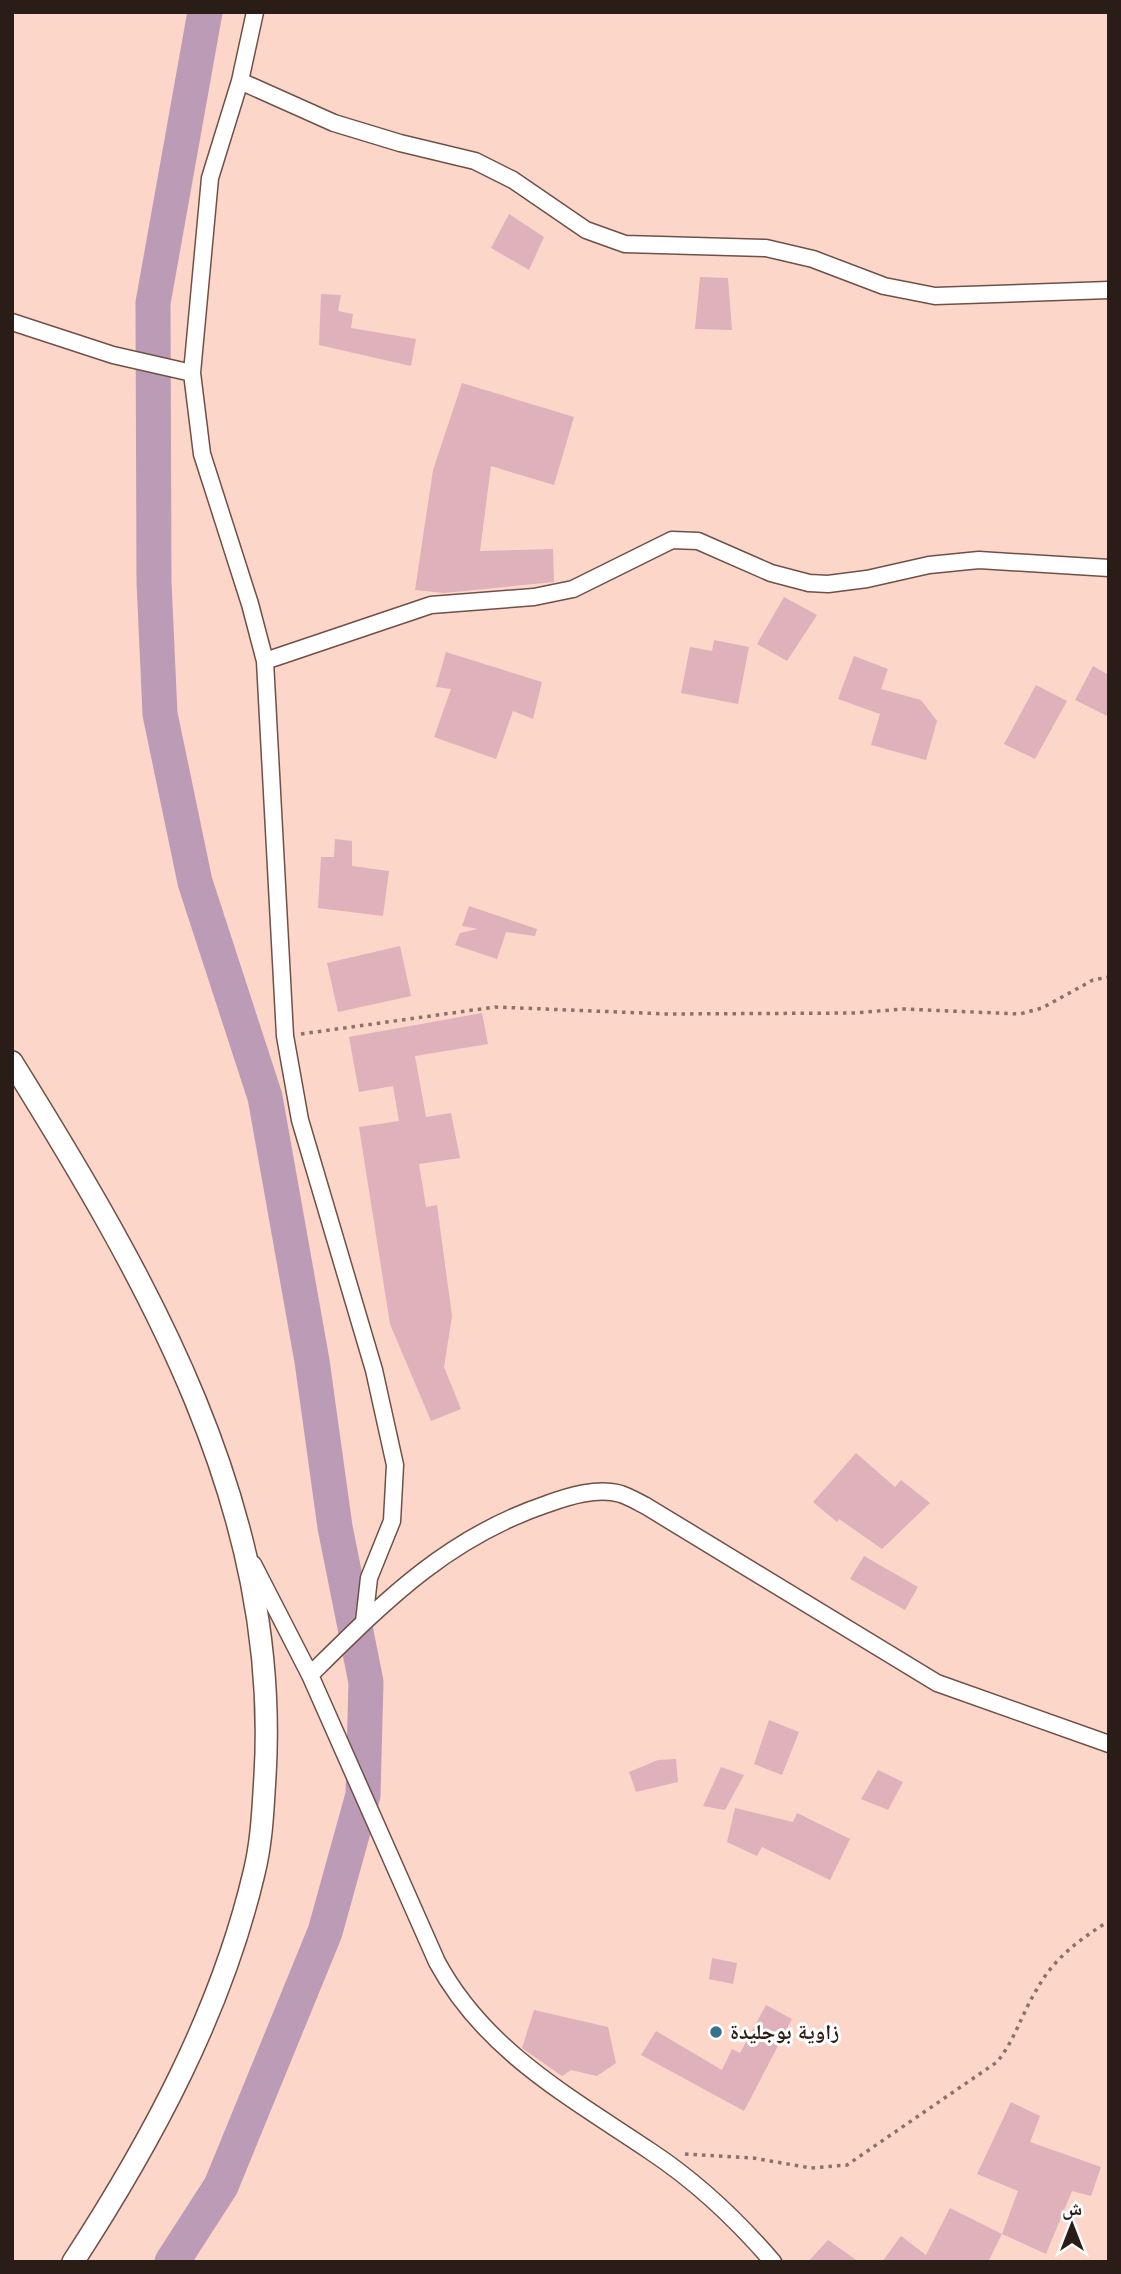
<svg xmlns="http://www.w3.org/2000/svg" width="1121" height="2274" font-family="Jost,'Noto Naskh Arabic',sans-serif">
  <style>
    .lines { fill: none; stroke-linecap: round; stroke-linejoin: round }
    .river { stroke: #bc9bb7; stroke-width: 35 }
    .building { fill: #dfb1ba }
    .minor-casing { stroke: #705046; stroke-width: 19 }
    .tertiary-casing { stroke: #705046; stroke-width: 24 }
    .path { stroke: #8b7269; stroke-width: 3.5; stroke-dasharray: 3.5 5; stroke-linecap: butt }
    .minor { stroke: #fff; stroke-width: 16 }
    .tertiary { stroke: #fff; stroke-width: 21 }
    .poi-dot { fill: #3a728c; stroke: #fff; stroke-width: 2.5 }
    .labels { text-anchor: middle; stroke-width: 6; stroke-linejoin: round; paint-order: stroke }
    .poi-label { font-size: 21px; font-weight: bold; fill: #2a1d18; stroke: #fff; text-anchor: start }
  </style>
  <rect width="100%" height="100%" fill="#fdd6ca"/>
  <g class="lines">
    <!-- river -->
    <path class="river" d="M172,2262L221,2186L325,1932L363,1795L366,1682L335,1527L312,1361L265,1097L195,882L160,714L154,582L153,303L205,12"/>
  </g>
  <!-- building -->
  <path class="building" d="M509,214L544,237L529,270L491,248Z
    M700,277L728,278L732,330L695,329Z
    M321,294L341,295L338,311L353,314L351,328L416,339L411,366L319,345Z
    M462,383L574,417L554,485L491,466L480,551L553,549L554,582L444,593L415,590L433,470Z
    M784,597L817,615L787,661L757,644Z
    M714,640L749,647L738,704L681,693L690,647L712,651Z
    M446,652L542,682L533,719L513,711L496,759L434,737L451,689L436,687Z
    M854,656L888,669L881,689L921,700L937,721L926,760L871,745L880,714L838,699Z
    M1093,666L1109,675V717L1075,700Z
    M1036,685L1067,701L1035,759L1004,744Z
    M335,839L352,841V866L389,871L383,916L318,908L321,857H334Z
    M469,906L537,929L535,936L506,932L497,959L455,945L460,933L478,929L462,926Z
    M400,946L411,996L338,1012L327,963Z
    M482,1013L488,1044L415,1056L426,1117L451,1113L460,1158L419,1164L426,1207L437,1205L452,1316L444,1367L461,1409L431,1421L390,1324L359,1127L399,1121L393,1086L359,1092L349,1037Z
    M856,1453L895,1487L901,1480L930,1503L882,1549L839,1519L837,1522L813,1502Z
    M864,1556L918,1587L905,1610L850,1579Z
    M769,1720L799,1732L782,1775L754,1764Z
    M676,1759L678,1782L636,1792L629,1772L658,1760Z
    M721,1767L744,1775L725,1810L703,1806Z
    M878,1770L903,1782L888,1810L861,1799Z
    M735,1808L793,1822L797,1813L850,1839L830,1880L762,1847L757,1856L727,1842Z
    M712,1958L737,1963L733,1984L709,1979Z
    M766,2005L792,2019L744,2111L641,2055L656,2031L722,2070L732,2049L740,2053Z
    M534,2010L608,2027L616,2063L597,2076L571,2070L562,2076L522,2048Z
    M1011,2102L1040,2116L1030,2142L1101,2167L1091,2196L1072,2191L1046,2254L1002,2234L1018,2191L977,2174Z
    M950,2208L1002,2234L988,2262H882L901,2236L926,2255Z
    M828,2240L859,2262H808Z"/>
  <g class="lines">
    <!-- minor casing -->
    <g class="minor-casing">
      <path id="minor" d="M255,12L240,81L210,178L192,373L202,454L250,604L265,661L285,1036L300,1120L374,1370L395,1465L392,1521L369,1578L364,1622
        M240,81L334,123L400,143L475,161L513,180L586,230L625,244L766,248L813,259L884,286L935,296L1109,290
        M12,322L113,355L192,373
        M265,661L431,605L534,597L573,589L672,540L698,541L771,573L809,583L828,584L867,579L929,565L979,560L1109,568
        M253,1564L310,1675L437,1962C485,2051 570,2097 650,2151C697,2182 737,2220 773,2262
        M310,1675C384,1602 446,1538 547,1504C569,1496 598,1487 621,1494C630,1497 638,1502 646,1506L937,1683L1109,1744"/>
    </g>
    <!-- tertiary casing -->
    <g class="tertiary-casing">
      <path id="tertiary" d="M12,1062C148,1281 281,1508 265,1776C263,1808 262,1841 254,1873C221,2013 151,2142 73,2262"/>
    </g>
    <!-- path -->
    <path class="path" d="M301,1034L495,1007L667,1014L854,1013L903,1009L1020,1014L1042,1008L1093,980L1109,977
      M685,2154L753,2158L811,2168L847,2165L997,2062C1015,2040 1022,2013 1037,1989C1054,1958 1080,1939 1109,1921"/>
    <!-- minor -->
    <use href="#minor" class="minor"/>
    <!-- tertiary -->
    <use href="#tertiary" class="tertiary"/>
  </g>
  <!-- markers -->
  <circle class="poi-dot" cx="716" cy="2032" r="7"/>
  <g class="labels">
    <!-- poi labels -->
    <g class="poi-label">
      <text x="730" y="2039">زاوية بوجليدة</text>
    </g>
  </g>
  <!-- border -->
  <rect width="1121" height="2274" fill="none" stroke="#2a1d18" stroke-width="28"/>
  <!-- north arrow -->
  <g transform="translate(1072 2225)" stroke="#ffffff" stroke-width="5" paint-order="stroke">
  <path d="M0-5L12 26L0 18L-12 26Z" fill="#2a1d18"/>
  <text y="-10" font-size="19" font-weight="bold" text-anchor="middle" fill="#2a1d18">ش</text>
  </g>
</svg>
